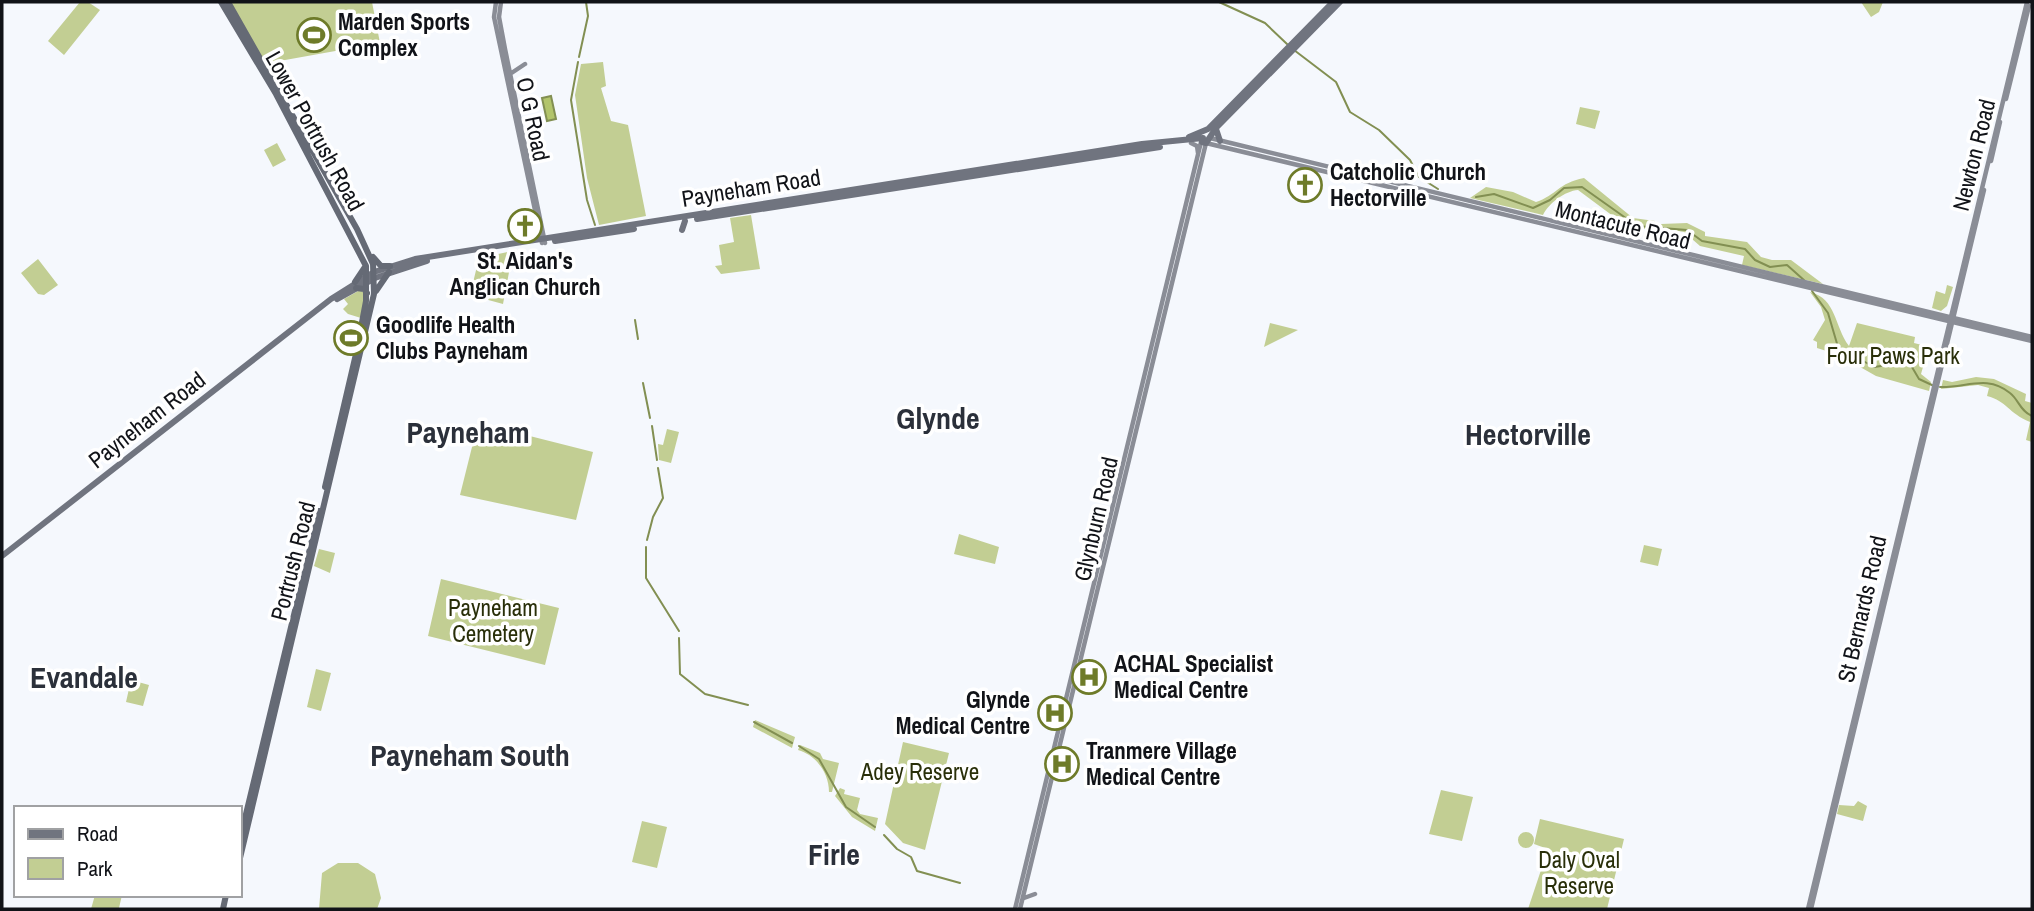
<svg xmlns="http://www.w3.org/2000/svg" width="2034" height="911" font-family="'Archivo Narrow',sans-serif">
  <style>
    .green { fill: #c2ce93 }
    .water { fill: #b2c46b; stroke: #828f52; stroke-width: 2 }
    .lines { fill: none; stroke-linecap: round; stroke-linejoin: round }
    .stream { stroke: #828f52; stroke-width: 2 }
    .secondary { stroke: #8a8d96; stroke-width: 4.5 }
    .primary { stroke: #70747f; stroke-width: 6 }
    .trunk { stroke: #656a75; stroke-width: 6 }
    .labels { text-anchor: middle; stroke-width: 7; stroke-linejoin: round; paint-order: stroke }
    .poi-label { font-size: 23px; font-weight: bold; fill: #111318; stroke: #fff; text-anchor: start }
    .street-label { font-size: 23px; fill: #111318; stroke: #fff }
    .park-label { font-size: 23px; fill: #292f09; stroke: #fff }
    .district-label { font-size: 30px; font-weight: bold; fill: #2b303a; stroke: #fff }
  </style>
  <rect width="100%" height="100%" fill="#f5f8fd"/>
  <!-- green -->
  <path class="green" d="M80,2H88L100,10L64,55L48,41Z
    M228,2H372L380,43L274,62L266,66Z
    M1861,2H1883L1879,12L1871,17Z
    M603,62L606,86L601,88L611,121L628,125L646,216L599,225L587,178L575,95L581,64Z
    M1580,107L1600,111L1595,129L1576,124Z
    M277,143L286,160L273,167L264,150Z
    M1584,178L1633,218L1655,221L1653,229L1629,228L1578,190C1565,191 1549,203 1543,215L1470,198L1486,187L1513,192L1536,202C1557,195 1558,183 1584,178Z
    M751,215L760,269L721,274L715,266L722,265L719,245L734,242L730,218Z
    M1687,223L1705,232V236L1747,242L1761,257L1772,260H1791L1823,284L1742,265L1744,256L1700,246L1684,232L1660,228L1661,224Z
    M513,251L503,304L470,295L479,258Z
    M38,259L58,285L44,295L38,294L21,273Z
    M1947,285L1953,287L1947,306L1941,311L1932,308L1936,291L1945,294Z
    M360,290L365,293L361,318L348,314L343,309L348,304L344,299Z
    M1810,292C1837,299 1834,326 1849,346L1857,323L1915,337L1914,343L1938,349L1927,353L1921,374L1931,382L1929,391L1876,376L1839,355L1817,348V342L1813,340L1825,320L1821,307Z
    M1270,323L1298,330L1264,347Z
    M1976,377L1994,379L2026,394L2025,401L2032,403V442L2026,440L2030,422C2008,413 2007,401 1987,396L1989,388L1978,385L1941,389L1943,380L1952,382Z
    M478,423L593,452L576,520L460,495Z
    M667,429L679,432L671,463L659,460L658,444L663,445Z
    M959,534L999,547L995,564L954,554Z
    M1644,545L1662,549L1658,566L1640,562Z
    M319,549L335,553L330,573L314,566Z
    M441,579L559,608L545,665L428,636Z
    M316,669L331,673L321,711L307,707Z
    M131,680L149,685L143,706L126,702Z
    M755,720L795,737L792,748L753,727Z
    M903,742L949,753L925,850L903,843L885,824Z
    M800,745L820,753L823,759L839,763L832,792H829C829,773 816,755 798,750Z
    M840,788L845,790L844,794L860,798L857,810L860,814L878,818L875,831L852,817L835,796Z
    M1441,790L1473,797L1462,841L1429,834Z
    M1858,801L1867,806L1863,821L1837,814L1839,805L1854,806Z
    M1540,819L1624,839L1607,909H1528L1548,849L1534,844Z
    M642,821L667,827L657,868L632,862Z
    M1518 840a8 8 0 1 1 16 0a8 8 0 1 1-16 0Z
    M338,863H358L375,874L381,898L377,909H319L322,873Z
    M95,895H122L119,908L123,909H91Z"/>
  <!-- water -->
  <path class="water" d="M551,96L556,119L547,121L542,98Z"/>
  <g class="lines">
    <!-- stream -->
    <path class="stream" d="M1219,2L1265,23L1287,44
      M1294,50L1336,82L1350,112L1379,130L1410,160L1419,177L1438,189
      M579,57L588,16L586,2
      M578,62L571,100L587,200L595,225
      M1476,197L1494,194L1533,208L1550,200L1564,188L1582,187L1637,226L1687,230L1702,241L1745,249L1755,260L1770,267L1787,265L1805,281
      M1812,291L1828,313L1838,347L1874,367L1909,362L1919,379L1934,386
      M635,320L638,339
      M643,383L650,418
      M1940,387C1966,388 1987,374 2010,393C2019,400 2020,411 2032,416
      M652,426L657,460
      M647,540L653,517L663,498L658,468
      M646,547V578L679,631
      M679,638L680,674L705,694L748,705
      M754,722L792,743
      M799,746L819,759L846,807L875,827
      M884,835L897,849L911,857L917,871L960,883"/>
    <!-- secondary -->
    <path class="secondary" d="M496,2L494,17L542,243
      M501,2L499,17L505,49L545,243
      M510,74L525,64
      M2006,99L2029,6
      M1210,138L2032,337
      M1191,143L1197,146L1198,153
      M1991,161L2000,122
      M1024,898L1035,894
      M1015,909L1201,142
      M1020,909L1206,143L2032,341
      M1808,909L2027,2
      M1811,909L1984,190"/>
    <!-- primary -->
    <path class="primary" d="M1216,129L1220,141
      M1189,137L1208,129L1333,2
      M1202,142L1206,143L1216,128L1340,2
      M697,219L1160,147
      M682,230L685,221
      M555,241L634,229
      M337,299L375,278L427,261
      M2,556L331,299L374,272L415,259L1142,144L1203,138"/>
    <!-- trunk -->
    <path class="trunk" d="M221,2L276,94L366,266V301L356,354L325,487
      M228,2L357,229L373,264L374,294L240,858
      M373,257L381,266H390
      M355,282L365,267
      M356,288L364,289L367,293
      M376,291L389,272
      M240,839L319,511
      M223,909L226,895"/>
  </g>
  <!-- icons -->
  <defs>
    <g id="stadium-ring" transform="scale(1.75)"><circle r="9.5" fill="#fff" stroke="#6e7b29" stroke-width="1.5"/><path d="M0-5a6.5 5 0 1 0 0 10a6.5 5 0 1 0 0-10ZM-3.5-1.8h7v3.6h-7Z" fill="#6e7b29"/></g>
    <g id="church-ring" transform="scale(1.75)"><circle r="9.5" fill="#fff" stroke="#6e7b29" stroke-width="1.5"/><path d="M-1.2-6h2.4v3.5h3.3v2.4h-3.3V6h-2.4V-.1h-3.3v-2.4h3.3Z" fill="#6e7b29"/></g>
    <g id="hospital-ring" transform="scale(1.75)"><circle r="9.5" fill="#fff" stroke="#6e7b29" stroke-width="1.5"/><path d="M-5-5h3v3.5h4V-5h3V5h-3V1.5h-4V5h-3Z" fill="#6e7b29"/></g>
  </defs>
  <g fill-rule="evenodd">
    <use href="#stadium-ring" x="314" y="35"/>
    <use href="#church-ring" x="1305" y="185"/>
    <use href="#church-ring" x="525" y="226"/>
    <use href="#stadium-ring" x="351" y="338"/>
    <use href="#hospital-ring" x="1089" y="677"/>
    <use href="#hospital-ring" x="1055" y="713"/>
    <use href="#hospital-ring" x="1062" y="764"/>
  </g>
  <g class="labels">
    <!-- poi labels -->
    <g class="poi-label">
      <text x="338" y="30">Marden Sports<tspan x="338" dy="26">Complex</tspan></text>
      <text x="1330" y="180">Catcholic Church<tspan x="1330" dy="26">Hectorville</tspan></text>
      <text x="525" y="269" text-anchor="middle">St. Aidan's<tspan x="525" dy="26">Anglican Church</tspan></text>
      <text x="376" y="333">Goodlife Health<tspan x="376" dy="26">Clubs Payneham</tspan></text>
      <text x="1114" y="672">ACHAL Specialist<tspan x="1114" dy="26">Medical Centre</tspan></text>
      <text x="1030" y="708" text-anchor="end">Glynde<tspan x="1030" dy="26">Medical Centre</tspan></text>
      <text x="1086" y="759">Tranmere Village<tspan x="1086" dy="26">Medical Centre</tspan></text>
    </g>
    <!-- street labels -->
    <g class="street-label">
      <text transform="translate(533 119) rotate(78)" y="8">O G Road</text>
      <text transform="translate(315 131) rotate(61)" y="8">Lower Portrush Road</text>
      <text transform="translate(1974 155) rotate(-76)" y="8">Newton Road</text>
      <text transform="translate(751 188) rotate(-9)" y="8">Payneham Road</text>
      <text transform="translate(1623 225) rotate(14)" y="8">Montacute Road</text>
      <text transform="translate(147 420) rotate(-38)" y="8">Payneham Road</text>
      <text transform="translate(1096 519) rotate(-77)" y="8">Glynburn Road</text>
      <text transform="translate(293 561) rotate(-76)" y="8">Portrush Road</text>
      <text transform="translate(1862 609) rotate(-77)" y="8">St Bernards Road</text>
    </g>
    <!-- park labels -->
    <g class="park-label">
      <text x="1893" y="364">Four Paws Park</text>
      <text x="493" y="616">Payneham<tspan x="493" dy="26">Cemetery</tspan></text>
      <text x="920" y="780">Adey Reserve</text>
      <text x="1579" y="868">Daly Oval<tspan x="1579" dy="26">Reserve</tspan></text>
    </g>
    <!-- district labels -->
    <g class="district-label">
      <text x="938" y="429">Glynde</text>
      <text x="468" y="443">Payneham</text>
      <text x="1528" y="445">Hectorville</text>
      <text x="84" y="688">Evandale</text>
      <text x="470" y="766">Payneham South</text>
      <text x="834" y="865">Firle</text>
    </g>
  </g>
  <!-- border -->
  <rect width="2034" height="911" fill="none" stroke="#111318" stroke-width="7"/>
  <!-- legend -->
  <rect x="14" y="806" width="228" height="91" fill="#ffffff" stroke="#a0a1a3" stroke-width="2"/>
  <rect x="28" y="829" width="35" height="10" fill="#70747f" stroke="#a0a1a3" stroke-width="2"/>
  <text x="77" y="841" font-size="21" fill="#111318">Road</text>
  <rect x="28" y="858" width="35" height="21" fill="#c2ce93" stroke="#a0a1a3" stroke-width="2"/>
  <text x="77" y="876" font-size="21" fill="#111318">Park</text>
</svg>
